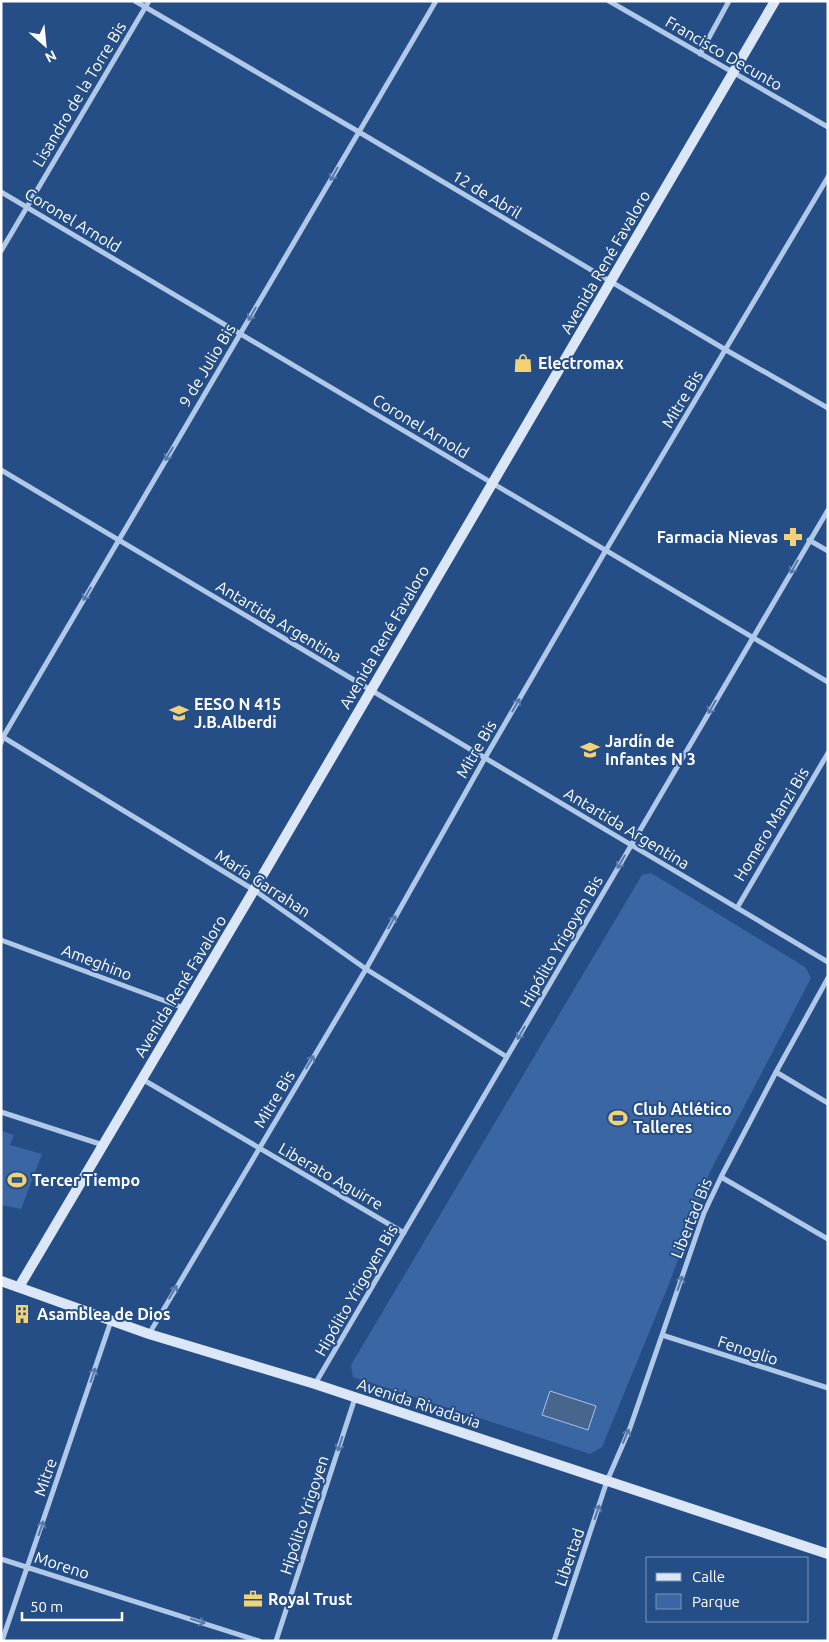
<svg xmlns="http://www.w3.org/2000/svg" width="829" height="1642" font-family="Ubuntu,sans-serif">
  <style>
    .green { fill: #3a67a4 }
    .water { fill: #47658d; stroke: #a5c3e9 }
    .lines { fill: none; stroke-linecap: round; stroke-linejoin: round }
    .street { stroke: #b1c9e9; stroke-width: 5 }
    .secondary { stroke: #dbe7f7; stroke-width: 10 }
    .oneway { stroke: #5679a9 }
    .labels { text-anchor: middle; stroke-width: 4; stroke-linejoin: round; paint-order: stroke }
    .street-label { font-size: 16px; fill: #fff; stroke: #254e87 }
    .poi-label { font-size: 16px; font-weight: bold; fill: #fff; stroke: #254e87; text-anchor: start }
  </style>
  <rect width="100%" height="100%" fill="#254e87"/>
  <!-- green -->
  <path class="green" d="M651,873L805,967L811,978L710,1172L669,1284L602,1447L590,1454L353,1377L351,1365L642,875Z
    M1,1131L14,1135L10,1145L42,1154L21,1209L1,1205Z"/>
  <!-- water -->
  <path class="water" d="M550,1391L596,1406L588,1430L542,1415Z"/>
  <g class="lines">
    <!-- street -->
    <path class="street" d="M135,1L359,132L726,350L828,408
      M609,1L828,127
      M700,54L729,1
      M1,192L828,682
      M1,251L149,1
      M1,470L828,962
      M809,540L828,551
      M1,736L254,890L366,969L507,1057
      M1,743L3,737L436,1
      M737,908L828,753
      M1,940L184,1008
      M776,1072L828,1103
      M142,1079L404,1233
      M1,1112L103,1145
      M721,1177L828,1239
      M149,1334L366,969L485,758L606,550L828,177
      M662,1335L828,1388
      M315,1384L828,510
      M1,1559L259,1641
      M2,1641L111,1321
      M276,1641L355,1398
      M554,1641L607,1481L630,1428L704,1213L721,1177L776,1072L828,978"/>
    <!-- secondary -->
    <path class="secondary" d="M1,1281L149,1334L315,1384L828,1554
      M19,1287L254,890L775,1"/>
  </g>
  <!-- one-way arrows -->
  <defs><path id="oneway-shaft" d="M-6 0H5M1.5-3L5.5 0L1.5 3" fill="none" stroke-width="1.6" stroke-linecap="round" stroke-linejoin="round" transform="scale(1.25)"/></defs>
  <g class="oneway">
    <use href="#oneway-shaft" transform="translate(334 174) rotate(120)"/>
    <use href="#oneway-shaft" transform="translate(252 314) rotate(120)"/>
    <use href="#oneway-shaft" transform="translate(169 454) rotate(121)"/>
    <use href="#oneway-shaft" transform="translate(794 567) rotate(120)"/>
    <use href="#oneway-shaft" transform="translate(87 594) rotate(120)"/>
    <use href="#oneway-shaft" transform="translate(516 705) rotate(-60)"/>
    <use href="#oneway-shaft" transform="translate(712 707) rotate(120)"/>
    <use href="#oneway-shaft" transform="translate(621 862) rotate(120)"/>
    <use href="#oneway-shaft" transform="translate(392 922) rotate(-60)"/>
    <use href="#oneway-shaft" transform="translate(521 1033) rotate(120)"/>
    <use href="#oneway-shaft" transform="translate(310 1062) rotate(-59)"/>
    <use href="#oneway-shaft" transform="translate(680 1283) rotate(-71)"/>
    <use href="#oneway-shaft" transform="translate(173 1292) rotate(-59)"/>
    <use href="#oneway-shaft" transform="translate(93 1375) rotate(-71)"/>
    <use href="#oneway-shaft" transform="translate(626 1436) rotate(-67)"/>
    <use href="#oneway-shaft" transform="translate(340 1444) rotate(108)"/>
    <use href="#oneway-shaft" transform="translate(597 1512) rotate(-71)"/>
    <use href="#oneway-shaft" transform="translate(41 1528) rotate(-71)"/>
    <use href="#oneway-shaft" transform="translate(198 1621) rotate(18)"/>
  </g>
  <!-- icons -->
  <defs>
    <g id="shop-bare" transform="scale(1.5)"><path d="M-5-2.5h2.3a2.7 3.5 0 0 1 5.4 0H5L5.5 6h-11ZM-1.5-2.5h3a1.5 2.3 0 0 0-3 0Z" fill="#f3d175" stroke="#254e87" stroke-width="2.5" paint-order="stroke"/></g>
    <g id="pharmacy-bare" transform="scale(1.5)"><path d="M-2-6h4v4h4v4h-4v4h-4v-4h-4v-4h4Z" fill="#f3d175" stroke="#254e87" stroke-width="2.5" paint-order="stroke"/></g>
    <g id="school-bare" transform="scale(1.5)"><path d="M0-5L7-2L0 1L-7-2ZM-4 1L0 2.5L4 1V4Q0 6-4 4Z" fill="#f3d175" stroke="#254e87" stroke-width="2.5" paint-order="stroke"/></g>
    <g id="stadium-bare" transform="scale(1.5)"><path d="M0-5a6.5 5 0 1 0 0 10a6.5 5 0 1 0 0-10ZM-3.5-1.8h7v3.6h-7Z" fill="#f3d175" stroke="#254e87" stroke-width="2.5" paint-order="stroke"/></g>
    <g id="building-bare" transform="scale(1.5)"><path d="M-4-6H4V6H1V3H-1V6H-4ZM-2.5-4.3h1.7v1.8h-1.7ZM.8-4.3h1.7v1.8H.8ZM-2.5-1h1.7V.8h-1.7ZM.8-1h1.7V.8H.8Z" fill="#f3d175" stroke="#254e87" stroke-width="2.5" paint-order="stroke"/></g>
    <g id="office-bare" transform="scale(1.5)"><path d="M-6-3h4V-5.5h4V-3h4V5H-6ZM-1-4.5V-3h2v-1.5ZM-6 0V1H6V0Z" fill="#f3d175" stroke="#254e87" stroke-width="2.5" paint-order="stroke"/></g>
  </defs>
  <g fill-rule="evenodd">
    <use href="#shop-bare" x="523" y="363"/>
    <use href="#pharmacy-bare" x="793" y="537"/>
    <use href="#school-bare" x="179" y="713"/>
    <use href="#school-bare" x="590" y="750"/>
    <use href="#stadium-bare" x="618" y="1118"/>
    <use href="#stadium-bare" x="17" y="1180"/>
    <use href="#building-bare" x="22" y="1314"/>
    <use href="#office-bare" x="253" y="1599"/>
  </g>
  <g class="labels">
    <!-- street labels -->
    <g class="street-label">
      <text transform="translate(724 53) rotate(30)" y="6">Francisco Decunto</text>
      <text transform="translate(79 94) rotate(-59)" y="6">Lisandro de la Torre Bis</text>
      <text transform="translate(487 194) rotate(31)" y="6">12 de Abril</text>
      <text transform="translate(73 220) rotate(31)" y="6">Coronel Arnold</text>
      <text transform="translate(605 262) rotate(-60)" y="6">Avenida René Favaloro</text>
      <text transform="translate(207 365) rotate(-59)" y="6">9 de Julio Bis</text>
      <text transform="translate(682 399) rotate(-59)" y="6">Mitre Bis</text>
      <text transform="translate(421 426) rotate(31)" y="6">Coronel Arnold</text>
      <text transform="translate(279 621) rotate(31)" y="6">Antartida Argentina</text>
      <text transform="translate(384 637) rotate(-60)" y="6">Avenida René Favaloro</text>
      <text transform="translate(476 749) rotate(-60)" y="6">Mitre Bis</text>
      <text transform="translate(771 824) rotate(-59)" y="6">Homero Manzi Bis</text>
      <text transform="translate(627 828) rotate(31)" y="6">Antartida Argentina</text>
      <text transform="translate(263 883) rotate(33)" y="6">María Garrahan</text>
      <text transform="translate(561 941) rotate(-60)" y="6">Hipólito Yrigoyen Bis</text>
      <text transform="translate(97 962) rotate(21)" y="6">Ameghino</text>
      <text transform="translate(180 986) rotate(-59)" y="6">Avenida René Favaloro</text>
      <text transform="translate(274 1099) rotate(-59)" y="6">Mitre Bis</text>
      <text transform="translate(331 1176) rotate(30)" y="6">Liberato Aguirre</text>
      <text transform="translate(691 1218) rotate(-68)" y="6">Libertad Bis</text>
      <text transform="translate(356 1290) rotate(-60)" y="6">Hipólito Yrigoyen Bis</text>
      <text transform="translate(748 1350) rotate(18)" y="6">Fenoglio</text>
      <text transform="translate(419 1403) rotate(18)" y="6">Avenida Rivadavia</text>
      <text transform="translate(45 1477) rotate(-71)" y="6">Mitre</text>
      <text transform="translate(304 1515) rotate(-72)" y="6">Hipólito Yrigoyen</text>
      <text transform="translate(569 1557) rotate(-71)" y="6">Libertad</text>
      <text transform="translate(62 1565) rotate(18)" y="6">Moreno</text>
    </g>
    <!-- poi labels -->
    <g class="poi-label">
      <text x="538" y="369">Electromax</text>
      <text x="778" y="543" text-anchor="end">Farmacia Nievas</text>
      <text x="194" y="710">EESO N 415<tspan x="194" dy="18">J.B.Alberdi</tspan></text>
      <text x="605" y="747">Jardín de<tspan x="605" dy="18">Infantes N 3</tspan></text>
      <text x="633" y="1115">Club Atlético<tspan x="633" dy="18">Talleres</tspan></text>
      <text x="32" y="1186">Tercer Tiempo</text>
      <text x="37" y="1320">Asamblea de Dios</text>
      <text x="268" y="1605">Royal Trust</text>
    </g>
  </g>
  <!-- border -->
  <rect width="829" height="1642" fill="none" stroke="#ffffff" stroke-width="5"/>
  <!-- legend -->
  <rect x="646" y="1557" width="162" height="65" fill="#254e87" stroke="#7c95b7"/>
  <rect x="656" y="1573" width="25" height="8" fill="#dbe7f7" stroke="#7c95b7"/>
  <text x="692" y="1582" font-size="15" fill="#ffffff">Calle</text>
  <rect x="656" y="1594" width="25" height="15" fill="#3a67a4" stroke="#7c95b7"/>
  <text x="692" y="1607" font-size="15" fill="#ffffff">Parque</text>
  <!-- north arrow -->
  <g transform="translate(45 45) rotate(153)" stroke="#254e87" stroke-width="4" paint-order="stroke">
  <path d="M0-4L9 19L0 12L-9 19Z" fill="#ffffff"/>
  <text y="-8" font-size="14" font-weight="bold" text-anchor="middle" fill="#ffffff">N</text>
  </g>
  <!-- scale -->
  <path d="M22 1612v8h100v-8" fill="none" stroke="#ffffff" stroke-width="2.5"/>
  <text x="30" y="1612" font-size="15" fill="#ffffff" stroke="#254e87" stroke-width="4" paint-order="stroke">50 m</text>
</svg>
